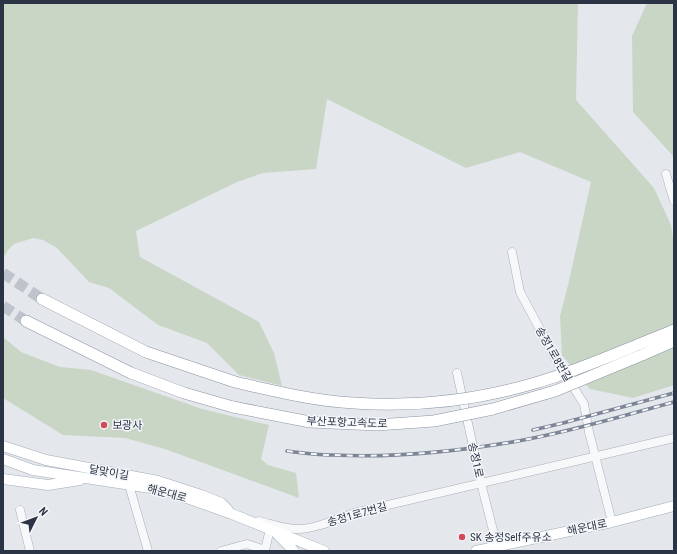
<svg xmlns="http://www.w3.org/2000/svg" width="677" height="554" font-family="'Roboto Condensed','Noto Sans KR',sans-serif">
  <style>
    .green { fill: #c9d6c5 }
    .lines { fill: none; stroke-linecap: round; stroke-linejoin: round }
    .highway-tunnel { stroke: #bfc3cb; stroke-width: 11; stroke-dasharray: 11 5.5; stroke-linecap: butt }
    .minor-casing { stroke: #a9aeb7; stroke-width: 9 }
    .major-casing { stroke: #a3abb8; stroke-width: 11 }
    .highway-casing { stroke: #8b94a3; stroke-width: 12 }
    .minor { stroke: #f7f8fa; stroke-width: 8 }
    .major { stroke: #fff; stroke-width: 10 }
    .highway { stroke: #fff; stroke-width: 11 }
    .rail-casing { stroke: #7d8696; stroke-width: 3.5 }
    .rail { stroke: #f4f6f9; stroke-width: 2; stroke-dasharray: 6; stroke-linecap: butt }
    .highway-bridge-casing { stroke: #8b94a3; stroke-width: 12; stroke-linecap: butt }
    .highway-bridge { stroke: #fff; stroke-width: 11 }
    .poi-dot { fill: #d1495b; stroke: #f4f6f9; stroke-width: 1.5 }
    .labels { text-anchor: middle; stroke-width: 3; stroke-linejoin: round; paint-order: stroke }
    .street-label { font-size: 11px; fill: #2b3445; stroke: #f4f6f9 }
    .poi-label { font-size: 11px; fill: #2b3445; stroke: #f4f6f9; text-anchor: start }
  </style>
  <rect width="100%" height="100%" fill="#e4e7ec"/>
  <!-- green -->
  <path class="green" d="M3,3H578L576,100L654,188L671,225L674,245V385L633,398L590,389L562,355L560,316L568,285L591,182L520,152L466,168L327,99L316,169L263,173L237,182L136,231L140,257L259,322L274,353L282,386L239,375L207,343L158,325L109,288L89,282L57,248L43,240L33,238L14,244L8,250L3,258Z
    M647,3H674V157L633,112L632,36Z
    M3,337L21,352L60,367L91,370L202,409L269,425L261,459L268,465L296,473L299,498L165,449L125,438L63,435L3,398Z"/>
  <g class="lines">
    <!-- highway-tunnel -->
    <path class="highway-tunnel" d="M3,273L42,299
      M3,306L26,321"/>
    <!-- minor casing -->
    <g class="minor-casing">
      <path id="minor" d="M666,174L674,201
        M512,252L520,292L558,363L584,404L589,432L612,522
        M457,373L481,483L497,546
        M129,485L148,551
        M20,510L30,551
        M259,521C271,524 284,529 296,529C313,530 337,519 354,513L674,438
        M221,551L247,544L265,550L270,529"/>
    </g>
    <!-- major casing -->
    <g class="major-casing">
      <path id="major" d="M3,446L46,460L158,481L201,495L221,503L228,510
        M3,459L33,470L164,490L232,514L324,551
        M3,479L48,485L80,480
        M277,534L294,551
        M476,551L612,522L674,506"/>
    </g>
    <!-- highway casing -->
    <g class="highway-casing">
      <path id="highway" d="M42,299L146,352L235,382
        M26,321L131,373L184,393L233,407
        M637,345L674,330
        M642,355L674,341"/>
    </g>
    <!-- minor -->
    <use href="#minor" class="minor"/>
    <!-- major -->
    <use href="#major" class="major"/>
    <!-- highway -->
    <use href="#highway" class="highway"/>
    <!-- rail casing -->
    <g class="rail-casing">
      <path id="rail" d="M533,430L563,423L674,393
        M287,451C302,453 318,455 333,455C391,458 460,451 518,441C570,432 622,416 674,402"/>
    </g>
    <!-- rail -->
    <use href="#rail" class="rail"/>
    <!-- highway-bridge casing -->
    <g class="highway-bridge-casing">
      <path id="highway-bridge" d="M235,382C274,391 314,401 354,403C414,407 478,400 535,383C570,373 603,359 637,345
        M233,407L310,422L377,425L434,421L493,409L555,391L642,355"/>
    </g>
    <!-- highway-bridge -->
    <use href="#highway-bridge" class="highway-bridge"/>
  </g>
  <!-- markers -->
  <g class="poi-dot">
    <circle cx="104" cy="425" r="4"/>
    <circle cx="462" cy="537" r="4"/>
  </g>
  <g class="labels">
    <!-- street labels -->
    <g class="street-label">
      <text transform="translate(554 354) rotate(60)" y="4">송정1로8번길</text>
      <text transform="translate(347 422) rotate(2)" y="4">부산포항고속도로</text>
      <text transform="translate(476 460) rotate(78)" y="4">송정1로</text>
      <text transform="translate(109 472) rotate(10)" y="4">달맞이길</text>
      <text transform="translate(167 493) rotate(15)" y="4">해운대로</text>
      <text transform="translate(357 514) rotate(-16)" y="4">송정1로7번길</text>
      <text transform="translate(587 527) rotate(-12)" y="4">해운대로</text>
    </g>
    <!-- poi labels -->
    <g class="poi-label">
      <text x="112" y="429">보광사</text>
      <text x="470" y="541">SK 송정Self주유소</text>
    </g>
  </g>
  <!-- border -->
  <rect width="677" height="554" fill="none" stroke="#2b3445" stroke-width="8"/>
  <!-- north arrow -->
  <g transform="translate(36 518) rotate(48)" stroke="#f4f6f9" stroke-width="3" paint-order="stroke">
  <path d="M0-3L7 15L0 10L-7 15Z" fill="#2b3445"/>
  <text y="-6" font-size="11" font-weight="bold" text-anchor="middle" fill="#2b3445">N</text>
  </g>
</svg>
